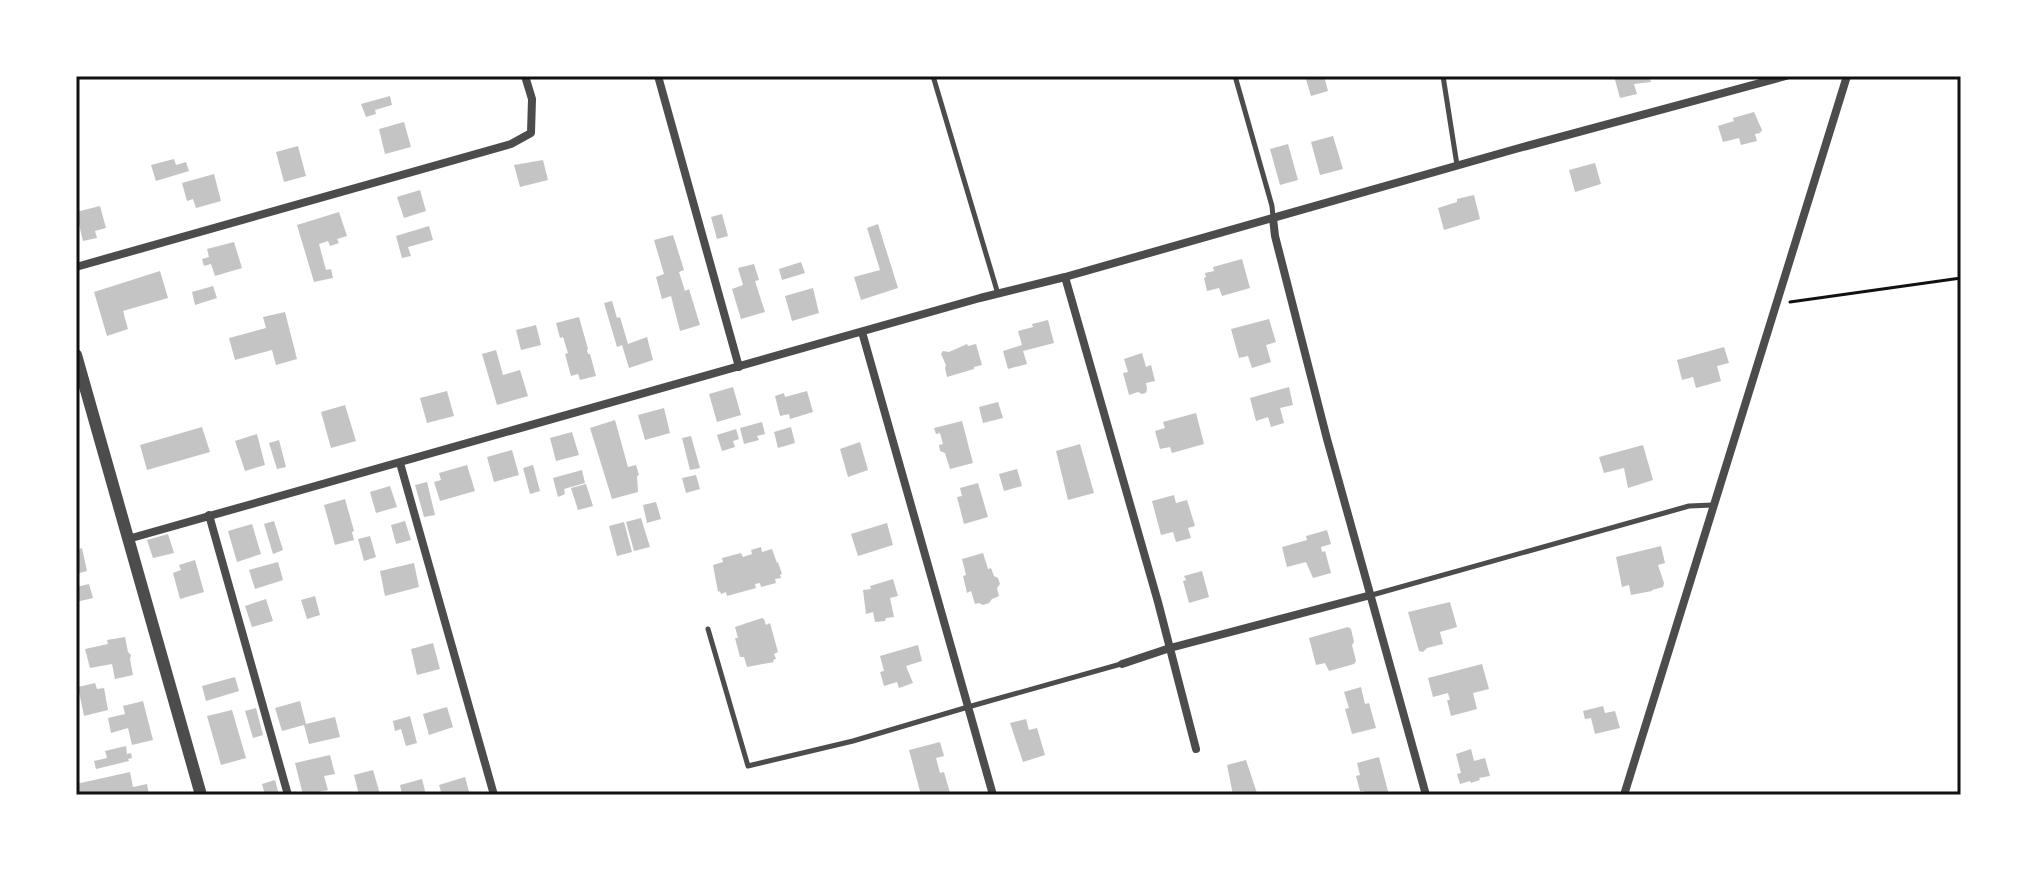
<svg xmlns="http://www.w3.org/2000/svg" width="2037" height="871" font-family="Rubik,sans-serif">
  <style>
    .building { fill: #c4c4c4 }
    .lines { fill: none; stroke-linecap: round; stroke-linejoin: round }
    .path { stroke: #111; stroke-width: 3 }
    .service { stroke: #4c4c4c; stroke-width: 5 }
    .minor { stroke: #4c4c4c; stroke-width: 8 }
    .tertiary { stroke: #4c4c4c; stroke-width: 12 }
    .neatline { fill: none; stroke: #111; stroke-width: 3 }
  </style>
  <rect width="100%" height="100%" fill="#fff"/>
  <!-- building -->
  <path class="building" d="M1305,76H1324L1328,91L1311,96Z
    M1614,76H1649L1651,82L1634,84L1637,94L1620,98Z
    M390,96L392,105L375,110L376,114L366,117L361,104Z
    M1754,112L1762,130L1760,133L1755,134L1757,141L1741,145L1739,138L1723,142L1718,126L1734,121L1733,118Z
    M404,122L411,147L385,154L379,129Z
    M1333,136L1343,169L1320,175L1311,142Z
    M1288,144L1298,180L1280,185L1270,149Z
    M298,146L306,176L284,182L276,152Z
    M174,159L176,165L186,162L189,171L156,181L151,165Z
    M543,160L548,180L520,187L514,165Z
    M1595,163L1601,184L1575,192L1569,170Z
    M214,174L221,201L196,208L193,199L187,201L182,183Z
    M420,190L426,211L404,218L397,197Z
    M1474,195L1480,219L1444,230L1438,208L1457,202V199Z
    M100,206L106,228L95,231L97,238L83,241L76,212Z
    M339,212L347,236L337,239L339,243L330,246L328,241L319,244L326,270L331,269L333,278L314,282L297,225Z
    M722,214L728,236L717,239L711,217Z
    M878,224L898,288L861,300L854,277L880,270L867,228Z
    M429,226L433,240L408,247L411,256L402,258L396,236Z
    M673,235L684,270L679,272L685,291L689,289L700,325L680,331L671,296L662,299L656,277L664,274L654,240Z
    M234,242L242,268L215,276L211,264L204,266L202,259L209,257L207,249Z
    M1242,259L1250,288L1222,296L1219,288L1207,291L1204,278L1206,277L1205,273L1214,271L1213,267Z
    M801,262L805,273L782,280L779,269Z
    M754,264L759,280L755,281L765,312L741,319L732,289L743,285L738,268Z
    M160,271L168,298L123,311L128,329L107,336L94,292Z
    M213,286L217,298L195,305L192,292Z
    M813,288L819,313L792,321L785,296Z
    M612,301L617,318L620,317L628,344L647,337L653,360L629,368L622,345L617,347L604,303Z
    M285,312L297,359L276,365L272,350L235,360L229,338L266,328L263,317Z
    M579,317L588,349L587,350L588,354H590L596,376L580,380L578,374L571,376L565,354L568,353L563,337L560,338L556,323Z
    M1269,319L1276,342L1266,345L1271,362L1252,368L1248,356L1239,358L1231,329Z
    M1048,320L1054,343L1023,351L1027,364L1008,369L1003,351L1022,345L1018,331L1033,327L1032,324Z
    M536,325L541,345L521,350L516,330Z
    M967,344L968,346L976,344L982,365L974,367V369L947,377L945,368L946,365L941,354L943,351L949,352Z
    M1724,347L1729,363L1717,366L1721,381L1696,388L1693,377L1682,380L1677,360Z
    M496,350L503,375L520,370L528,396L497,405L482,354Z
    M1142,353L1146,367L1151,365L1155,381L1146,383L1147,389L1146,393L1142,394L1138,392L1129,395L1123,373L1128,372L1124,359Z
    M733,387L741,415L717,422L709,394Z
    M1289,387L1293,405L1280,408L1284,423L1271,427L1268,417L1256,421L1250,398Z
    M447,391L454,416L427,423L420,398Z
    M807,391L813,412L790,419L789,414L780,416L775,396L784,393L785,397Z
    M998,402L1003,418L983,423L979,407Z
    M345,405L356,441L331,448L321,412Z
    M664,408L670,433L645,440L638,415Z
    M1196,413L1204,444L1172,453L1170,447L1160,449L1155,431L1165,428L1163,422Z
    M615,420L628,467L636,465L639,475L637,476L638,492L612,499L590,428Z
    M962,421L973,463L950,469L945,453L940,451L939,445L943,444L940,433L936,434L934,428Z
    M762,422L765,434L757,436L759,440L744,444L740,428Z
    M202,427L210,452L147,470L140,445Z
    M791,427L795,443L778,448L774,432Z
    M736,429L739,439L733,441L735,447L722,451L717,435Z
    M572,432L579,455L556,461L550,438Z
    M257,434L265,465L245,471L235,441Z
    M691,436L700,468L690,470L682,438Z
    M279,440L286,467L277,469L269,443Z
    M860,442L868,470L848,477L840,449Z
    M1080,444L1094,493L1068,500L1056,451Z
    M1643,445L1653,480L1628,488L1624,468L1604,473L1599,457Z
    M512,450L519,475L494,482L487,457Z
    M467,465L475,491L440,501L434,482L441,480L439,473Z
    M533,465L540,491L530,494L523,468Z
    M1017,469L1022,486L1004,491L999,474Z
    M582,470L585,483L564,489L565,494L558,497L553,478Z
    M696,475L700,489L686,493L682,478Z
    M427,482L435,515L424,517L415,485Z
    M978,483L988,517L964,524L957,497L962,496L960,488Z
    M586,484L593,506L578,510L571,488Z
    M390,486L397,507L376,513L370,492Z
    M1174,495L1176,503L1187,500L1195,526L1188,528L1191,538L1176,542L1173,532L1161,535L1152,501Z
    M345,499L354,531L352,532L354,540L335,545L324,505Z
    M656,502L661,519L647,523L643,505Z
    M641,518L650,547L634,551L626,522Z
    M274,521L283,550L273,554L264,524Z
    M405,521L411,540L396,544L391,525Z
    M624,522L632,552L617,556L609,526Z
    M887,523L893,545L858,556L851,534Z
    M252,524L261,554L237,562L228,531Z
    M1327,530L1331,544L1321,547L1322,552L1325,551L1331,573L1313,578L1306,562L1287,567L1282,547L1307,540L1306,536Z
    M168,534L174,553L153,558L147,540Z
    M370,536L376,557L364,561L358,539Z
    M1661,546L1665,563L1658,565L1664,583L1663,587L1652,590V591L1631,595L1629,585L1622,587L1616,557Z
    M761,547L762,552L772,549L777,563L778,562L782,574L780,575L781,578L775,579L776,583L761,587L760,583L755,584L756,588L727,596L726,592L721,594L720,591L718,592L713,565L723,562L722,558L741,553L743,557L752,554L751,550Z
    M82,548L87,571L76,574V550Z
    M983,553L988,569L991,568L994,576L998,578L1000,584L997,588L999,596L992,599L989,603L983,605L979,603L975,604L971,591L967,593L963,576L966,575L962,559Z
    M195,560L204,592L180,599L173,573L181,570L179,565Z
    M278,562L283,580L255,589L249,570Z
    M414,563L419,587L385,596L380,571Z
    M1202,571L1209,597L1189,603L1183,581L1186,580L1184,576Z
    M893,579L898,596L890,598L894,617L886,618L885,621L875,622L873,612L866,614L863,590L871,589L870,586Z
    M89,584L93,598L76,602V587Z
    M315,596L320,615L307,619L301,600Z
    M266,599L273,621L252,627L245,606Z
    M1450,602L1457,627L1440,632L1443,644L1427,648L1423,652L1419,651L1408,612Z
    M762,618L764,619L766,625L770,623L778,652L774,654L776,659L773,660L774,662L747,667L744,657H740L735,638H738L735,627Z
    M1348,627L1351,629L1354,642L1352,645L1356,661L1354,664L1329,671L1325,663L1316,665L1309,638Z
    M125,637L128,652L131,655L130,659L133,675L115,679L112,664L90,668L85,649L108,644L107,640Z
    M433,643L440,669L417,675L411,649Z
    M918,645L922,661L906,666L913,683L899,688L897,682L884,686L880,672L884,671L880,656Z
    M1482,664L1489,689L1473,693L1477,709L1451,716L1447,700H1450L1448,693L1433,697L1428,678Z
    M235,677L239,691L206,701L202,686Z
    M95,683L97,689L104,688L108,710L84,716L78,687Z
    M1361,687L1365,704L1369,703L1376,728L1352,734L1345,709L1349,708L1344,692Z
    M143,701L153,740L132,745L128,728L111,733L108,718L125,714L123,706Z
    M300,701L306,724L335,717L340,737L309,744L304,725L282,731L275,708Z
    M1603,706L1605,713L1615,711L1620,728L1595,734L1591,718L1585,719L1583,711Z
    M447,707L453,727L429,735L423,714Z
    M256,708L263,735L253,738L245,711Z
    M232,710L246,758L221,765L207,716Z
    M410,716L417,743L406,746L401,729L395,731L393,721Z
    M1026,719L1029,730L1037,728L1045,755L1023,762L1010,723Z
    M940,742L944,756L936,758L940,773L944,772L950,793L921,795L909,750Z
    M126,746L127,754L131,753L132,758L128,759L129,761L96,769L94,761L107,758L105,751Z
    M1471,749L1474,761L1485,758L1490,776L1479,778L1480,780L1471,783L1470,781L1460,784L1457,774L1461,773L1456,754Z
    M330,755L335,774L324,776L328,790L303,795L295,763Z
    M1379,757L1389,795H1366L1364,791H1360L1356,776L1360,775L1357,763Z
    M1246,760L1257,793L1249,795H1233L1227,765Z
    M373,770L380,794L359,795L354,775Z
    M130,772L133,787L147,784L149,795H118L117,792L103,795H76V784Z
    M465,777L470,795H442L439,785Z
    M422,779L426,795H402L400,785Z
    M275,780L279,795H265L262,784Z"/>
  <g class="lines">
    <!-- path -->
    <path class="path" d="M1790,302L1961,278"/>
    <!-- service -->
    <path class="service" d="M933,76L998,294
      M1235,76L1272,206L1273,217
      M1443,76L1457,165
      M1372,595L1689,506L1713,505
      M708,629L748,766L853,741L968,707L1121,664"/>
    <!-- minor -->
    <path class="minor" d="M658,76L739,367
      M1273,218L1275,236L1327,439L1426,795
      M76,267L511,144L531,133L532,99L525,76
      M1065,277L1158,602L1196,749
      M862,332L993,795
      M400,463L494,795
      M209,515L288,795
      M128,539L980,298L1065,277L1512,150L1786,76
      M1122,664L1170,648L1371,595
      M1624,795L1847,76"/>
    <!-- tertiary -->
    <path class="tertiary" d="M76,355L201,795"/>
  </g>
  <!-- border -->
  <rect width="2037" height="871" fill="none" stroke="#ffffff" stroke-width="156"/>
  <rect x="78" y="78" width="1881" height="715" class="neatline"/>
</svg>
